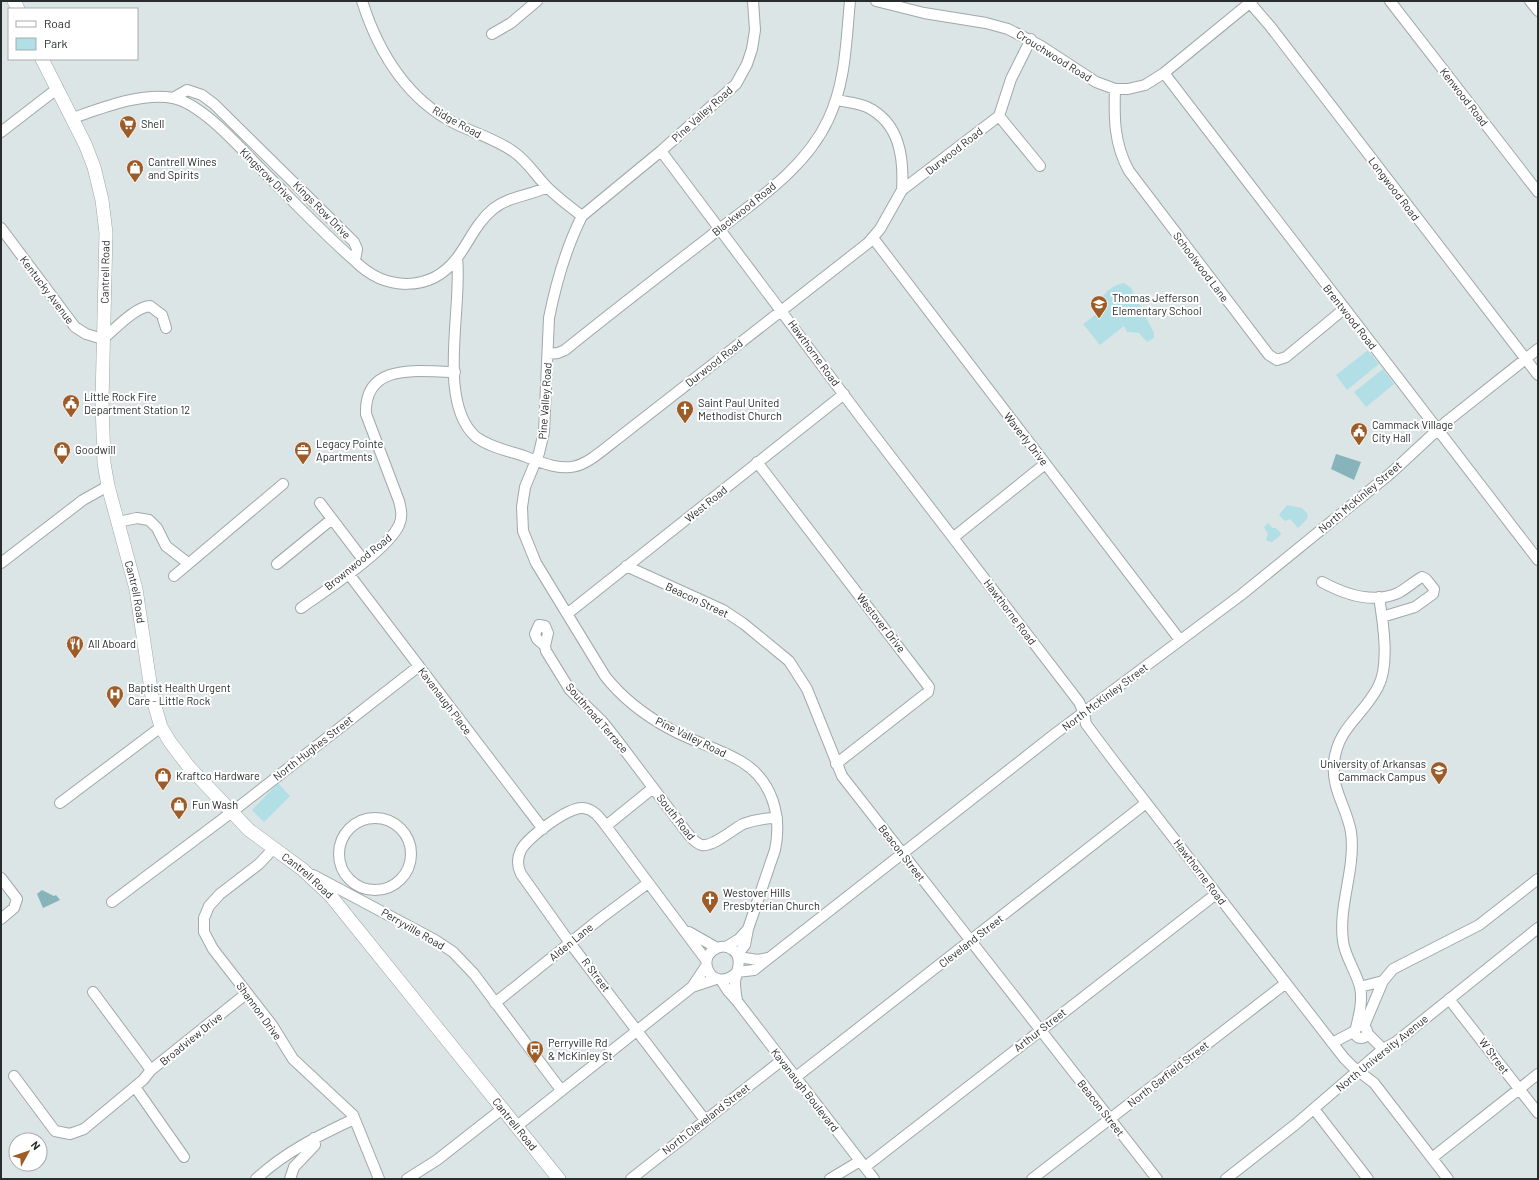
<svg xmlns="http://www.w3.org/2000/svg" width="1539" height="1180" font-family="Barlow,sans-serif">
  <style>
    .green { fill: #b1dfe5 }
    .water { fill: #86b4ba }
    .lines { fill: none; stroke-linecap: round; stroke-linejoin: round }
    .minor-casing { stroke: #a0a8a9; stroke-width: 12 }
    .major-casing { stroke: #a0a8a9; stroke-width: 14 }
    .minor { stroke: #fff; stroke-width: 10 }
    .major { stroke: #fff; stroke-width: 13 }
    .labels { text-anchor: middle; stroke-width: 4; stroke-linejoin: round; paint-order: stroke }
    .street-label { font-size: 11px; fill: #292c2c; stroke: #fff }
    .poi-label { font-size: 11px; fill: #292c2c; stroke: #fff; text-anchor: start }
  </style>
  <rect width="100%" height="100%" fill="#dce5e6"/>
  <!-- green -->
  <path class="green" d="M1124,283L1131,288L1154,333V338L1147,342L1139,333L1127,332L1124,326L1100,345L1083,324L1106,307L1101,301C1102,293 1115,284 1124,283Z
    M1368,350L1379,364L1347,390L1336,375Z
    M1383,369L1394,384L1366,407L1354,392Z
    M1287,505L1302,508L1308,514L1307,519L1298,528L1290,519L1285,521L1279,515Z
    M1268,523L1273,528H1276L1281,533L1280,536L1272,542L1267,541L1266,539L1268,534L1264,527Z
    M278,783L290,796L264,822L252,810Z"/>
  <!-- water -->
  <path class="water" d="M1336,454L1361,462L1354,480L1331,469Z
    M42,890L54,896L56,895L60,900L43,908L37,894Z"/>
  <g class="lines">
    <!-- minor casing -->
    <g class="minor-casing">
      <path id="minor" d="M362,1C378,51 406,98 454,123C474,133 496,139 514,152C528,162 536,176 547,187C558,198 570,207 582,216
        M876,1L924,13L986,23L1008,29L1041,46L1096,82L1115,89H1128L1145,85L1164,73L1252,1
        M1390,1L1538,192
        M1530,1L1538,11
        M1250,3L1270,26L1538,375
        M492,34L511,23L537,1
        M1164,73L1538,560
        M1115,89C1114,118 1114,144 1129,171L1269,355L1277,360L1286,357L1344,309
        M173,98L187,90L202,95L214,104L354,242L357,249L355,261C385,291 430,293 457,258C469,242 477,222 493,209C509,196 530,196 547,187
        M837,100C846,102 858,103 867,107C900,123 904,158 902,190
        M999,116L1040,166
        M73,118C102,108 142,92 173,98C203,104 242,150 264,172C294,202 323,233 355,261
        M1,132L58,88
        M661,151L862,419L1079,702L1084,713L1086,724L1113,760L1344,1058L1353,1067L1374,1083L1448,1179
        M1,228L75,327L86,334L103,339C114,330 135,307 150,306L162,315L166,328
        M873,238L1180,640
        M457,258C463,306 436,402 476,437C489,447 509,451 524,456C576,477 580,468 621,436L868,243L880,229L902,190L999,116L1011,79L1031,39
        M548,354L558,353L565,350C612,312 660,275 708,238C752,203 804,171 828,120C846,82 846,41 850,1
        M757,462L929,687L928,692L836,764
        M320,503L364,561
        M118,522L137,518L149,520L157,528L166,546L188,563
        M954,537L1045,464
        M1,563L83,500L108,486
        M277,564L332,519
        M626,566L723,610L744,624L789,661L807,689L842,776L1157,1179
        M348,573L543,829
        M174,576L283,484
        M1322,582C1344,594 1373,604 1398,593C1406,589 1413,582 1422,577L1426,579L1434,589L1433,594L1415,607L1382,617
        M301,608C325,591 389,549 399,525C403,517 401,509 399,501L366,414C364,361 420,372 455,372
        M567,614L844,394
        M539,625L545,626L548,633L545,646L537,639L535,634Z
        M545,646L546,651L570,690L602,721L617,740L688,834C692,838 696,844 702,845C713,847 733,829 743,824C754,820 765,818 777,818
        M60,803L161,727
        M339 854a36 36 0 1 1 72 0a36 36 0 1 1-72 0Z
        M606,826L653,788
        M273,849L259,864L220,894L209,906L204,918V932L213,949L272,1025L293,1059L353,1115L379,1179
        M313,875L435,940L453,952L474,974L561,1090
        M1,878L17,899L14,908L1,919
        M112,902L232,812L419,666
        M689,932L717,948
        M726,947L739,939L748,929L775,850C782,817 773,781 742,762C719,748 693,742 670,729C644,715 623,699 605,676L536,563L523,531L522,507L525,487L539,453L544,432L549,318C556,283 566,248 582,216L661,151L736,84L747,64L752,49L755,30L753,1
        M737,955L745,945L748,929
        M738,957L758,960L768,958
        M737,972L754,970L1056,733L1241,595L1391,473L1446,422L1538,349
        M736,973C727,982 713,982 708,970C701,954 720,940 733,950C744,959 736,971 735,982C735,989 736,994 737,1001
        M721,980L728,991L737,1001L874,1179
        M692,987L716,979
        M1360,987L1383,981
        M93,992L151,1070
        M1449,999L1538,1113
        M495,1003L601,918L648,883
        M1355 1032a6 6 0 1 1 12 0a6 6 0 1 1-12 0Z
        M1364,1026L1383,981L1393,969L1479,925L1538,879
        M1356,1028C1359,1015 1363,1001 1360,987C1356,971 1345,957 1343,941C1338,905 1356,869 1351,832C1347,808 1331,789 1334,762C1338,727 1363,716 1378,687C1390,665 1383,622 1379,597
        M1367,1033L1383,1049
        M1332,1043L1355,1031
        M14,1076L55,1131L70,1134L84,1129L143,1080L151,1070L247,993
        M796,1077L1146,803
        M135,1087L184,1157
        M1314,1109L1368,1179
        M705,1120L570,943L521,874C517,866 517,858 521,850C527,838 569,806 583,808C594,809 600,818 606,826L706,960
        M517,1126L692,987L706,966
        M1432,1158L1538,1074
        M865,1167L1216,894
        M256,1179C285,1152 318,1136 354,1119
        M290,1179L294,1167L315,1145L314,1138
        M407,1179L437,1160L502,1109
        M631,1179L782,1060
        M830,1179L860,1161
        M1032,1179L1286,983
        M1226,1179L1296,1124L1383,1049L1396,1042L1538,928"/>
    </g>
    <!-- major casing -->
    <g class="major-casing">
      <g id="major">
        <path d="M14,1L18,9"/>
        <path id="s1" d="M42,59L85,144L94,167L102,200L106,233L102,401L104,463L108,486L136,589L152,696L161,727L170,742L189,767L249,830L302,869L330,895L559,1179"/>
      </g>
    </g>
    <!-- minor -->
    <use href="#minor" class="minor"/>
    <!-- major -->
    <use href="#major" class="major"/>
  </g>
  <!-- icons -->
  <defs>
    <g id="supermarket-pin" transform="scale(0.9)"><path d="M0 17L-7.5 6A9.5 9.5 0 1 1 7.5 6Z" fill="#9c5b27" stroke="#fff"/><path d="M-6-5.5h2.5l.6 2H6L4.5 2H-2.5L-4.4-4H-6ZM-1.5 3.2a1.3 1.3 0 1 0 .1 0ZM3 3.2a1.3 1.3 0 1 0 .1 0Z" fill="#fff"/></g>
    <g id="shop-pin" transform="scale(0.9)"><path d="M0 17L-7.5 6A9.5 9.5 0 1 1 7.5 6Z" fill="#9c5b27" stroke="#fff"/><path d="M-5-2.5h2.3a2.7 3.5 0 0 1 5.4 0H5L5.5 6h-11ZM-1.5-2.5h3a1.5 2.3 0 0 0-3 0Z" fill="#fff"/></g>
    <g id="school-pin" transform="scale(0.9)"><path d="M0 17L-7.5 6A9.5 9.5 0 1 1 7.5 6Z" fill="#9c5b27" stroke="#fff"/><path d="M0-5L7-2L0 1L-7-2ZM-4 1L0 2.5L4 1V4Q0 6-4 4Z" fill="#fff"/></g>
    <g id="civic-pin" transform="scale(0.9)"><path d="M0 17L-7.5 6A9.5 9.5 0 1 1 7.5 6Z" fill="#9c5b27" stroke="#fff"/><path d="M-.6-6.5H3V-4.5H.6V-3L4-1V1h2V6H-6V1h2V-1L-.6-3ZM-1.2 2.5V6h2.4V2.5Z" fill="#fff"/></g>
    <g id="church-pin" transform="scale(0.9)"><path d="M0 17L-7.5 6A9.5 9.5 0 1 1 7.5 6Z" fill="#9c5b27" stroke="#fff"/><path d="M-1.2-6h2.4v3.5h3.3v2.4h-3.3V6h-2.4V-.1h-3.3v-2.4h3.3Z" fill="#fff"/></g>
    <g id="office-pin" transform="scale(0.9)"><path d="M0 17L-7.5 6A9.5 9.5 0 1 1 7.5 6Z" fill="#9c5b27" stroke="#fff"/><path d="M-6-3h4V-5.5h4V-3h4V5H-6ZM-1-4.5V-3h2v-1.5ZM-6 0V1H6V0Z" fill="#fff"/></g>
    <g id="restaurant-pin" transform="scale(0.9)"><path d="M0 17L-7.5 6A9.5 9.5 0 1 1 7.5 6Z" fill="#9c5b27" stroke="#fff"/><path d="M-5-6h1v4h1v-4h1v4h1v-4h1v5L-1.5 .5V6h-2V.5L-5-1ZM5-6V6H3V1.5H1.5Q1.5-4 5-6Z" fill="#fff"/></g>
    <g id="hospital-pin" transform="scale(0.9)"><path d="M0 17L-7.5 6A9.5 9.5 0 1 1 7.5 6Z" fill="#9c5b27" stroke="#fff"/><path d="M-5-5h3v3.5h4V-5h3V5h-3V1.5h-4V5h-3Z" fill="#fff"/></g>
    <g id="university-pin" transform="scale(0.9)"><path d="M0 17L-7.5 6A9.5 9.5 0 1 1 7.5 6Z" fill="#9c5b27" stroke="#fff"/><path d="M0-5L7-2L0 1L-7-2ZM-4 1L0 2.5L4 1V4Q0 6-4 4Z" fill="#fff"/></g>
    <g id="bus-pin" transform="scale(0.9)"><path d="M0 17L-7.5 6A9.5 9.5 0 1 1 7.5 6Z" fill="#9c5b27" stroke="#fff"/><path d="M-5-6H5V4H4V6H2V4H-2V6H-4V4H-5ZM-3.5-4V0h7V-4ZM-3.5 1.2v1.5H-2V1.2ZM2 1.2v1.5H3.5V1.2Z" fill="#fff"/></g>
  </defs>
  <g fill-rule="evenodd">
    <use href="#supermarket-pin" x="128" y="124"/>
    <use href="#shop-pin" x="135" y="168"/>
    <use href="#school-pin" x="1099" y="304"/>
    <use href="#civic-pin" x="71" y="403"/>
    <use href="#church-pin" x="685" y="409"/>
    <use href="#civic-pin" x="1359" y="431"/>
    <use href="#shop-pin" x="62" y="450"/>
    <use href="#office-pin" x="303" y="450"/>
    <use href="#restaurant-pin" x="75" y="644"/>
    <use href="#hospital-pin" x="115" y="694"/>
    <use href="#university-pin" x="1439" y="770"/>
    <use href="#shop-pin" x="163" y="776"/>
    <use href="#shop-pin" x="179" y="805"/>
    <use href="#church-pin" x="710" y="899"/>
    <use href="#bus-pin" x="535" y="1049"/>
  </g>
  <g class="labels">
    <!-- street labels -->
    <g class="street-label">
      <text transform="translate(1054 56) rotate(32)" y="4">Crouchwood Road</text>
      <text transform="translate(1464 97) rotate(52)" y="4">Kenwood Road</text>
      <text transform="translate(702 114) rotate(-42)" y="4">Pine Valley Road</text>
      <text transform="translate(457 122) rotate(29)" y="4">Ridge Road</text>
      <text transform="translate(954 151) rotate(-38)" y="4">Durwood Road</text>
      <text transform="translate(267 175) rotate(45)" y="4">Kingsrow Drive</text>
      <text transform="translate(1394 189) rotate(53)" y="4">Longwood Road</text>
      <text transform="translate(744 209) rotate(-39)" y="4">Blackwood Road</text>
      <text transform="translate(322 210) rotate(45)" y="4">Kings Row Drive</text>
      <text transform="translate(1201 267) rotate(53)" y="4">Schoolwood Lane</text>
      <text transform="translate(105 272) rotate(-89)" y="4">Cantrell Road</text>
      <text transform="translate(47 290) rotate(53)" y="4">Kentucky Avenue</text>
      <text transform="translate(1350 317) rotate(52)" y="4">Brentwood Road</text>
      <text transform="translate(814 353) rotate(54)" y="4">Hawthorne Road</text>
      <text transform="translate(714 363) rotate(-38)" y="4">Durwood Road</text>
      <text transform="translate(545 401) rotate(-86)" y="4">Pine Valley Road</text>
      <text transform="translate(1026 439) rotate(52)" y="4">Waverly Drive</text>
      <text transform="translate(1360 497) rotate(-40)" y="4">North McKinley Street</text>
      <text transform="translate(706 504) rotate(-39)" y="4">West Road</text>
      <text transform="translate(358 562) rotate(-39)" y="4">Brownwood Road</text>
      <text dy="4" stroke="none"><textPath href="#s1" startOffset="550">Cantrell Road</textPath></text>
      <text transform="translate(697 600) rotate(25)" y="4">Beacon Street</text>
      <text transform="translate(1010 612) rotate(53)" y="4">Hawthorne Road</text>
      <text transform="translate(881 623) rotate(52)" y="4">Westover Drive</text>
      <text transform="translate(1105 697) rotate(-37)" y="4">North McKinley Street</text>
      <text transform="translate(445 701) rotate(53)" y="4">Kavanaugh Place</text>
      <text transform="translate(597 718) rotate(49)" y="4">Southroad Terrace</text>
      <text transform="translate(691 737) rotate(26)" y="4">Pine Valley Road</text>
      <text transform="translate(313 748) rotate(-38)" y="4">North Hughes Street</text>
      <text transform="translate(676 817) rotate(52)" y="4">South Road</text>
      <text transform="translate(902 853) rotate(52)" y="4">Beacon Street</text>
      <text transform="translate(1200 872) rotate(53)" y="4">Hawthorne Road</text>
      <text dy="4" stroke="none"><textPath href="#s1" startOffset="898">Cantrell Road</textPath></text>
      <text transform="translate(413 929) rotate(30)" y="4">Perryville Road</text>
      <text transform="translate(971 941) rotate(-38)" y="4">Cleveland Street</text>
      <text transform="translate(571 942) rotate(-39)" y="4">Alden Lane</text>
      <text transform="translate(596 975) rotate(53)" y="4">R Street</text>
      <text transform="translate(259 1011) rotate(54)" y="4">Shannon Drive</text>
      <text transform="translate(1040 1030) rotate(-38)" y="4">Arthur Street</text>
      <text transform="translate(191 1039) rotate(-39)" y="4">Broadview Drive</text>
      <text transform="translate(1382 1053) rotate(-39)" y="4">North University Avenue</text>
      <text transform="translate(1494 1056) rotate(53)" y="4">W Street</text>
      <text transform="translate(1168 1074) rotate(-38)" y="4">North Garfield Street</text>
      <text transform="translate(805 1090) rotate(52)" y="4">Kavanaugh Boulevard</text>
      <text transform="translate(1101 1108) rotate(52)" y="4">Beacon Street</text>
      <text transform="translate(706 1119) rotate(-38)" y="4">North Cleveland Street</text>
      <text dy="4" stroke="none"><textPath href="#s1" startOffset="1222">Cantrell Road</textPath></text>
    </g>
    <!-- poi labels -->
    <g class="poi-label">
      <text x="141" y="128">Shell</text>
      <text x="148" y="166">Cantrell Wines<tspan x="148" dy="13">and Spirits</tspan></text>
      <text x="1112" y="302">Thomas Jefferson<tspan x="1112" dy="13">Elementary School</tspan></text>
      <text x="84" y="401">Little Rock Fire<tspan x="84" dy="13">Department Station 12</tspan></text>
      <text x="698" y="407">Saint Paul United<tspan x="698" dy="13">Methodist Church</tspan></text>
      <text x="1372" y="429">Cammack Village<tspan x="1372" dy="13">City Hall</tspan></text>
      <text x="316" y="448">Legacy Pointe<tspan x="316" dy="13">Apartments</tspan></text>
      <text x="75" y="454">Goodwill</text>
      <text x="88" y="648">All Aboard</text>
      <text x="128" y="692">Baptist Health Urgent<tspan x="128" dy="13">Care - Little Rock</tspan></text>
      <text x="1426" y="768" text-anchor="end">University of Arkansas<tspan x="1426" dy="13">Cammack Campus</tspan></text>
      <text x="176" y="780">Kraftco Hardware</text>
      <text x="192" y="809">Fun Wash</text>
      <text x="723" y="897">Westover Hills<tspan x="723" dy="13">Presbyterian Church</tspan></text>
      <text x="548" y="1047">Perryville Rd<tspan x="548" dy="13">&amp; McKinley St</tspan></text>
    </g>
  </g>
  <!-- border -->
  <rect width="1539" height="1180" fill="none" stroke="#292c2c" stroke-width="4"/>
  <!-- legend -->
  <rect x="8" y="8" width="130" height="52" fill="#ffffff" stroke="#a9abab"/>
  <rect x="16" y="21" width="20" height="6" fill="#ffffff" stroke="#a9abab"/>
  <text x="44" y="28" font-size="12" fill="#292c2c">Road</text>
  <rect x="16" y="38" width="20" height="12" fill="#b1dfe5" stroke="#a9abab"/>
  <text x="44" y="48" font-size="12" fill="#292c2c">Park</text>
  <!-- north arrow -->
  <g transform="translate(28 1152) rotate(50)"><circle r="19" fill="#ffffff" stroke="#a9abab"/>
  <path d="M0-3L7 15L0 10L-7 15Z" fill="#9c5b27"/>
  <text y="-6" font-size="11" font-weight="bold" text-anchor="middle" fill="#292c2c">N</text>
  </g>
</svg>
